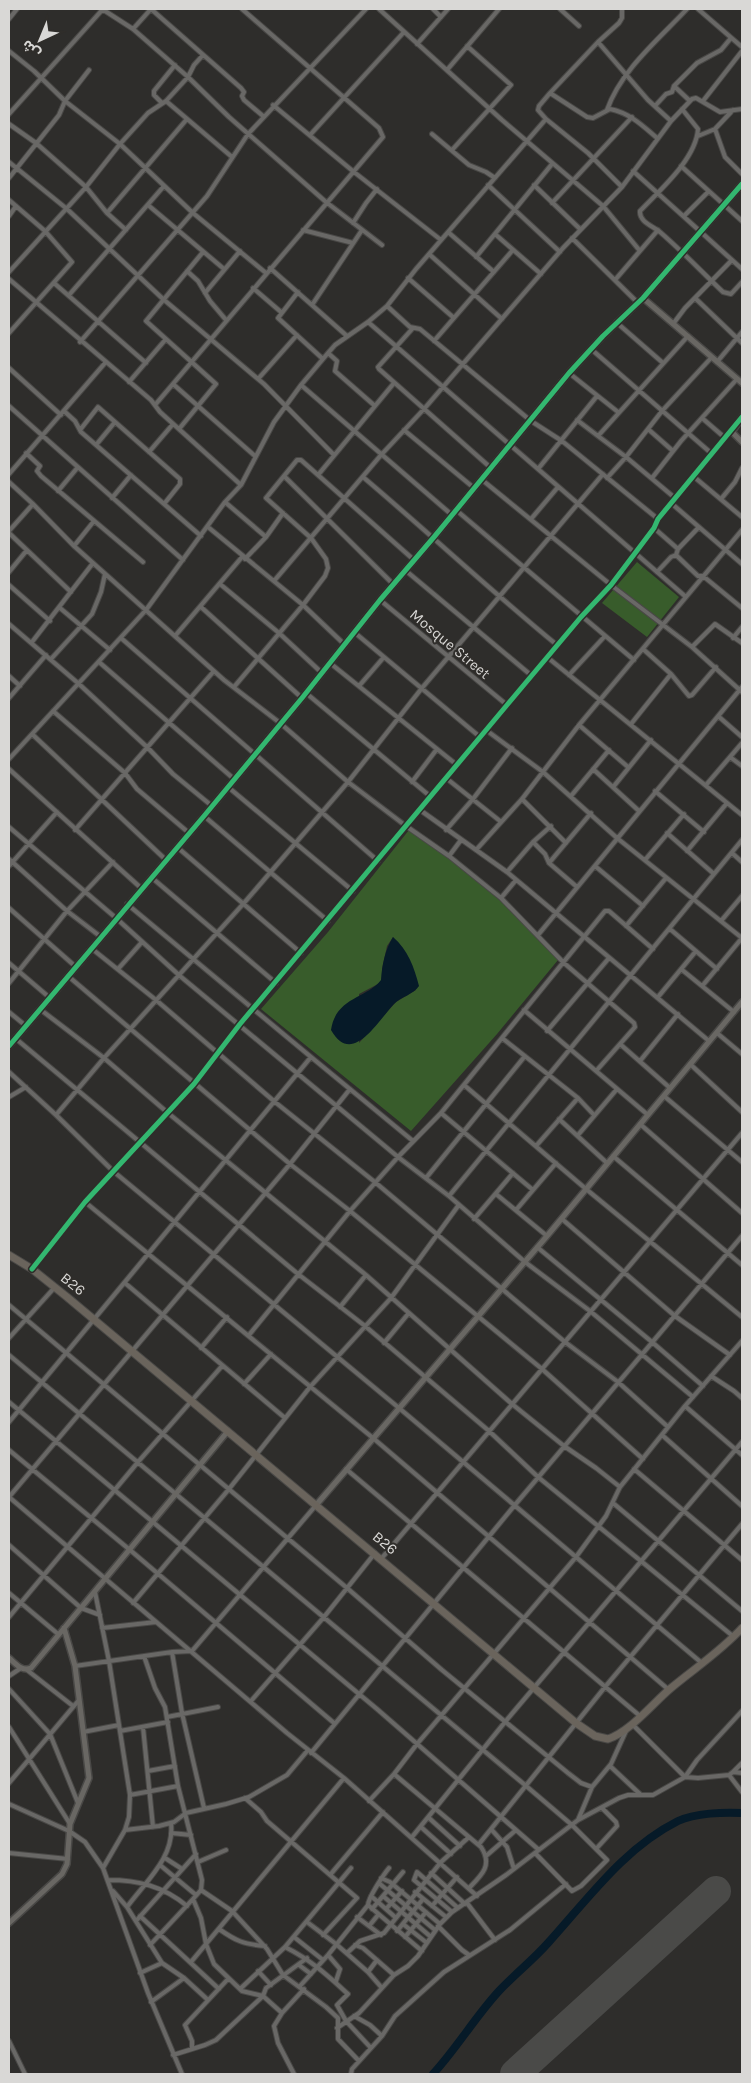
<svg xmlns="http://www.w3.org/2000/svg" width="751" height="2083" font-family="Karla,'Noto Sans Arabic',sans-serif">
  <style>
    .green { fill: #385c2b; fill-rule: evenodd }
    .water { fill: #061a28 }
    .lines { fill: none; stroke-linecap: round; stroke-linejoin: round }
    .river { stroke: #061a28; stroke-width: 8 }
    .runway { stroke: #4a4a48; stroke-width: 30 }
    .street-casing { stroke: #494846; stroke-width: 6 }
    .secondary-casing { stroke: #494846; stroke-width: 8 }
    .highway-casing { stroke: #494846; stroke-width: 9 }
    .street { stroke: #696866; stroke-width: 4 }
    .secondary { stroke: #696763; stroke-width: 5 }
    .highway { stroke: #6a645c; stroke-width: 7 }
    .cycleway-casing { stroke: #2f2d2a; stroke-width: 8 }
    .cycleway { stroke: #33b770; stroke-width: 5 }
    .labels { text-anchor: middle; stroke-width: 4; stroke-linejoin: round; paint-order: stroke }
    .street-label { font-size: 15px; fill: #d9d8d6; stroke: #2f2d2a }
  </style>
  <rect width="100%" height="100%" fill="#2e2d2b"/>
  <!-- green -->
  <path class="green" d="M637,562L679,597L647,637L602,603Z
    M409,830L452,861L508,907L558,960L497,1034L411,1131L261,1009L328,932ZM393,937L416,990L396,1002L359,1043V994L378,984L382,980V969L387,946Z"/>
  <!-- water -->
  <path class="water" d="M393,937C408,950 414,967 419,986C414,994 401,997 394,1004C377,1022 352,1067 331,1030C336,997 366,999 381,980C382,965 385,950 393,937Z"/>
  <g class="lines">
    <!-- river -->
    <path class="river" d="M433,2074C457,2048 475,2017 499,1991C515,1974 533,1960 548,1943C588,1899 624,1848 678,1821C695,1813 724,1812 742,1813"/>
    <!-- runway -->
    <path class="runway" d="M515,2074L716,1891"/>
    <!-- street casing -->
    <g class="street-casing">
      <path id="street" d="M102,9L133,29L188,77L229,117L326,202L382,245
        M151,9L241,88L244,92L242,96L244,100L263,116
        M379,9L502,120L603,206L640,251
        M433,9L441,17
        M560,9L579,26
        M698,9L742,47
        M9,19L17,9
        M133,29L151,9
        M598,42L648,100L671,121
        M417,44L448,9
        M9,51L34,71L65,101L120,144L193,213L266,273
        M447,70L499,9
        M674,86L690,101
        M550,93L587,117L593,118L610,109C630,113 643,126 657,138
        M166,101L232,157
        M703,101L742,51
        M162,103L154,95V91L175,65
        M273,105L354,172L441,240
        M655,106L666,94L672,92L674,86L697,63L721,50L731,38
        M682,109L698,129C696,159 660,190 640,211C639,222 653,226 660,232C682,251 702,272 723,292L731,294L742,282
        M607,110C621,70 659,39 687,9
        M9,114L103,9
        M9,124L36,143L86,187L107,213L126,230
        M715,129L725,157L742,174
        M432,134L469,165L486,172L495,178
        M310,135L404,32
        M698,136L715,129L733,110
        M452,150L511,85L467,46
        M9,162L67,209L163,299L264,384L334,455
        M681,166L742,221
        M633,171L742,269
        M9,178L59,115L65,101L89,70
        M488,185L560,252
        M534,185L580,229
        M622,187L588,153L546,119L538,110L539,106L550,93L598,42L619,23L622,18V9
        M9,200L45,231L72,262L9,333
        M552,203L632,117
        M148,205L224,269
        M107,213L187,119
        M685,215L708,192
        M9,216L16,206
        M353,223L366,203L377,189
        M303,230L353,243
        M448,232L494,272
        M495,234L541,274
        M572,238L637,302
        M429,254L502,319
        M476,257L552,164
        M270,268L347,336
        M187,271L198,281L210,301L226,320
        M9,272L86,187L120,144L148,113L166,101L188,77L194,65L203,55
        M408,278L454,318
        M9,279L151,400L160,412L241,485
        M615,280L658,230
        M54,283L146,363
        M253,288L281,312
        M298,292L278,318L323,359
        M205,293L240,251
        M69,295L164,186
        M695,298L742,343
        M312,305L362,230
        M387,306L410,327L420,329L531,421L562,441L658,519
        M368,322L686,597
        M616,322L663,363
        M673,324L685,308L732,260
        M413,328L378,367L379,369L491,468
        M434,341L512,251
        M80,342L207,196L248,134L366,9
        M591,349L711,453
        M328,353L337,361L335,371L375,406
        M717,362L742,332
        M9,368L61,415
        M569,373L618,412
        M258,379L297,335
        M129,382L166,339
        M173,384L255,456
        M301,385L452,515
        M155,405L383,137L379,128L242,9
        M9,406L183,560
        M64,411L75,421L81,432L201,536
        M702,418L724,437
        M577,420L598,436
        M179,429L216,384L146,321L203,252
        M648,429L673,451
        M80,430L98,407L180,479V484L164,504
        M404,430L474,488
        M96,445L115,422
        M149,452L173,424
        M26,453L40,466L37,471L41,476L143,562
        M538,469L597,396
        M9,474L105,363
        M318,475L394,383
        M284,476L393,584
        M693,476L742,517
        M363,477C428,532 491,591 557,645
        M607,478L626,457L662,411L711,358
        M652,478L681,441L737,379
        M481,479L611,585L692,647L742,692
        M9,482L33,504L74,546L224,680L280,723L348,782L406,826L449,856L501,898L564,963L634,1023L635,1027L597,1070
        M58,491L78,467
        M112,498L131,475
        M675,498L626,457L598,436L688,336
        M721,499L735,482L742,468
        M225,502L266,537
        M671,503L742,564
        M456,510L634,660
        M531,519L558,487
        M208,527L303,605L344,644
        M654,528L678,549
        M9,531L33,504
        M9,533L71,592
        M74,546L94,521
        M676,555L698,576H703L742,608
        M245,559L266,537L283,513
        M405,570L532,676
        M9,572L27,550
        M657,572L671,557L676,555L678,549L699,527
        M274,581L381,455L424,409L563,248L622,187L671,121L692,99L696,98L720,112L742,109
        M220,584L279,633L322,673
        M9,585L50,621
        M380,600L507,705
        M201,607L302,698
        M60,608L110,650
        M9,624L79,684L148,748L173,774L212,806
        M354,632L480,737
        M175,636L242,557
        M121,638L378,861
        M733,638L742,627
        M32,642L93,563
        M692,647L715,624L742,643
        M643,649L671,674L689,696L692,695L716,667
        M547,657L742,815
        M51,659L92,614L101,592L105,574
        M99,662L234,779
        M330,663L457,765
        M569,675L605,636
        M9,676L20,686
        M359,686L384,657
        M234,687L303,605L325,576L328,568L326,559L311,538L266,498L297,460H301L414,560
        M306,693L431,797
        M9,698L46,655
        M53,711L125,773L137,789L189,833
        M718,716L742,737
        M631,724L671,674
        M579,725L628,767
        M486,730L543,772L617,838L742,938
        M32,734L166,860
        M730,757L742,766
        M9,759L146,610L225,502L241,485L274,422L301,385L328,353L335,345L368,322L387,306L416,269L546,119
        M9,769L141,888
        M593,769L639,811
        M446,778L500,821
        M412,782L437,749
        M706,785L742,743
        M614,786L651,740
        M228,787L353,891
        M655,791L704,832
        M571,796L609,750
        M522,799L566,843
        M420,810L507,872L709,1041
        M204,816L328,921
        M9,827L116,918L180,976L398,1157L449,1196L525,1262L590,1311L693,1397
        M75,830L214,671
        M446,830L473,799L512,748
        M667,833L714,874
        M533,842L545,854L549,863L577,887
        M177,847L301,953
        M476,850L522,799L579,725L742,530
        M687,851L727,803
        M732,853L742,862
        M449,856L461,840
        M9,859L67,911L101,937
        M645,860L684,814
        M549,863L591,813
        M9,866L57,812
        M595,866L643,906
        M507,872L533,842L551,826
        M151,877L276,983
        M501,898L516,880
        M9,908L76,967
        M721,921L742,896
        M626,926L666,878
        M670,929L717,969
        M538,935L742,687
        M91,948L156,1000L275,1102L376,1183L565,1342L618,1382L668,1427
        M9,963L50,998
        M118,969L142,942
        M681,969L734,1012
        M68,976L290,1164L350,1211L542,1369L643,1459
        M9,983L67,911L113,862
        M703,985L742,938
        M658,997L696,951
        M41,1010L104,1058L168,1113L366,1275L512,1404L564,1446L596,1468L620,1487
        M524,1010L648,1115
        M9,1012L26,1026
        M547,1031L609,958
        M717,1033L742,1054
        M15,1038L298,1274L365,1326L489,1431L538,1477L734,1637
        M502,1038L578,1098L594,1115
        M620,1044L670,1088
        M311,1057L413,1141
        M640,1061L678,1014
        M690,1064L742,1112
        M9,1072L56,1115L113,1171L399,1408L703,1664
        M464,1085L586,1189L742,1317
        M664,1096L742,1162
        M9,1097L26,1087
        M441,1113L533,1190
        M56,1115L104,1058L244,903L348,782L422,688L603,474
        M559,1119L607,1163
        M640,1124L742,1213
        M578,1135L617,1089
        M536,1146L578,1098
        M613,1156L742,1265
        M426,1178L525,1056
        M496,1194L547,1236
        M449,1196L742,840
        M85,1202L373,1438L669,1690
        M516,1210L556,1163
        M474,1219L513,1173
        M562,1219L675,1316L730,1355
        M537,1247L652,1342L703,1386
        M32,1269L85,1202L194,1084L240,1024L507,705L581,617L611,585L654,528L658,519L732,429
        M125,1283L285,1418
        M9,1305L347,1588L442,1670L568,1773L581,1783L592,1787
        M340,1307L366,1275
        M249,1335L350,1211L398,1157L441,1113L605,911H609L653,949
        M9,1338L55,1287
        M384,1343L408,1314
        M201,1348L227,1317
        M9,1355L525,1785L572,1825L607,1860L581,1886L572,1891L535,1853
        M711,1376L734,1391L742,1398
        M244,1384L271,1354
        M9,1402L377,1709L539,1850
        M685,1406L742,1455
        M9,1422L311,1057L127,904
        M662,1435L742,1506
        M9,1450L130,1550L334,1723
        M346,1469L640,1716
        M634,1469L742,1560
        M9,1497L287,1733L344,1778L477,1896
        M9,1497L290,1164L350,1089
        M613,1503L742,1611
        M9,1545L81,1608L100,1615
        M381,1559L742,1133
        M95,1592L109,1661L130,1795L129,1817L125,1830L103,1868
        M9,1593L58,1634
        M133,1603L229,1489L310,1387L391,1298L458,1206
        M9,1617L138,1462L222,1366
        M102,1628L156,1622
        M172,1652L182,1713L204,1808
        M144,1656L155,1688L165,1707L178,1786L202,1880L201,1890L193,1899L150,1945
        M75,1666L172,1652L192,1651L317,1504
        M27,1670L73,1706
        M9,1676L21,1668
        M9,1689L50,1734L78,1803
        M251,1701L324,1617L375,1553
        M167,1717L218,1707
        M632,1724L685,1777L698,1778L729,1775L733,1772L742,1773
        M9,1727L70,1824
        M143,1727L153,1827
        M120,1731L168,1722
        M83,1732L119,1725
        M311,1753L514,1506L742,1236
        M610,1766L641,1795
        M148,1771L175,1766
        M733,1772L742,1763
        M394,1774L481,1847C493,1865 482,1875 469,1888
        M729,1775L742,1792
        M9,1783L79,1700
        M130,1795L178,1786
        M245,1798L261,1812L267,1821L357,1898L323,1935
        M369,1801L394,1774L417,1744L576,1557L606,1516L620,1487L685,1406L742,1341
        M9,1804L69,1831L85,1842L103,1868L148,1993L182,2074
        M429,1818L460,1846
        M578,1820L592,1787L611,1764L626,1731
        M421,1827L451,1854
        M491,1829L507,1847L514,1869
        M125,1830L159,1826L174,1822L186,1813L226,1804L249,1797L287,1775L308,1750
        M171,1833L191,1835
        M412,1837L505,1722L742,1442
        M479,1844L605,1687L742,1524
        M596,1849L617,1826L616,1822L602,1808
        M9,1853L68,1859
        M486,1856L516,1830
        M165,1858L182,1869
        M198,1862L226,1850
        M160,1865L196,1895
        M389,1868C384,1874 368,1898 368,1905L422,1951
        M431,1873L465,1904
        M330,1875L383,1812
        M381,1878L390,1882L440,1924
        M108,1880C138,1880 163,1886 187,1906
        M380,1884L435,1930
        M201,1890L232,1911L267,1949L283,1975L326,2007L338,2018V2039L359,2061
        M113,1891L127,1907L162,1963L184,1978L208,2000
        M415,1892L446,1917
        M371,1896L395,1917
        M383,1896L431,1937
        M193,1899L201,1918L206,1944L214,1964L242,1991L263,1996L282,2013L274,2026L278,2043L294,2074
        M467,1903L495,1940
        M432,1906L457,1877
        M127,1907C146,1881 175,1857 171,1823
        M372,1909L403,1872
        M386,1909L402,1891
        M452,1912L414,1880L417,1872L458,1908
        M140,1916L219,1989
        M357,1917L381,1935
        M136,1921L196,1854
        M307,1922L336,1944L368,1972L382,1988
        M403,1924L427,1943
        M369,1926L378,1915
        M438,1926L462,1950L469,1955
        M219,1929C236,1941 243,1944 265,1946
        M397,1931L423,1899
        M294,1937L323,1960
        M405,1937L426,1912
        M355,1945L363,1948L394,1975
        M285,1947C311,1960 327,1975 348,1994L337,2005L346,2021L371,2048
        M347,1953L360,1941L384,1933L441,1862L469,1837
        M328,1955L340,1969L336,1981
        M191,1962L344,1778
        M299,1965L311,1974
        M258,1971L271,1985
        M368,1972L377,1960
        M140,1973L162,1963
        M300,1986L328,1955L368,1905
        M240,1989L285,1947L351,1868
        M151,2002L184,1978
        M282,2013L304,1989
        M354,2016L370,2025L382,2036
        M337,2028L359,2013L394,1975L408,1966L418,1956L440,1924L452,1912L506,1875L578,1820L619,1798L628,1795H653L685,1777L697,1760L742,1711
        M9,2041L25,2074
        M192,2049V2041L185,2025L228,1979
        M173,2055L205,2045L216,2040L263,1996L266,1988L307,1958
        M351,2074L352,2069L382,2036L395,2016L444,1972L510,1930L566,1884"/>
    </g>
    <!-- secondary casing -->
    <g class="secondary-casing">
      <path id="secondary" d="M643,298L742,383
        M742,417L732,432L742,442
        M9,1046L204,816L302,698L380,600L434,537L569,373L603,336L643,298L742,184
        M317,1504L547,1236L742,1002
        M9,1658C16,1664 22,1672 31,1668L228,1431
        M9,1923L62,1874L67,1864L70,1824L89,1778L75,1666L64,1628"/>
    </g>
    <!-- highway casing -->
    <g class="highway-casing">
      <path id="highway" d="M9,1255L32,1269L67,1297L576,1723L595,1736L608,1739C631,1731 653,1703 671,1688C695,1668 721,1651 742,1628"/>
    </g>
    <!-- street -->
    <use href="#street" class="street"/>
    <!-- secondary -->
    <use href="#secondary" class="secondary"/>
    <!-- highway -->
    <use href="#highway" class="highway"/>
    <!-- cycleway casing -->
    <g class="cycleway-casing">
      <path id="cycleway" d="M9,1046L204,816L302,698L380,600L434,537L569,373L603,336L643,298L742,184
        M32,1269L85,1202L194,1084L240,1024L507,705L581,617L611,585L654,528L658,519L742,417"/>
    </g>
    <!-- cycleway -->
    <use href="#cycleway" class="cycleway"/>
  </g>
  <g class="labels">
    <!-- street labels -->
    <g class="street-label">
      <text transform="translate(450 644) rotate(40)" y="5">Mosque Street</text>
      <text transform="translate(73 1284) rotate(39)" y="5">B26</text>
      <text transform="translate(385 1543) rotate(40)" y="5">B26</text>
    </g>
  </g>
  <!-- border -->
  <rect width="751" height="2083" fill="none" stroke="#d9d8d6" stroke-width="20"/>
  <!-- north arrow -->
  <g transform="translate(40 40) rotate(224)" stroke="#2f2d2a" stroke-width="4" paint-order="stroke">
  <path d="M0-4L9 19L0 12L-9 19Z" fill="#d9d8d6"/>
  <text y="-8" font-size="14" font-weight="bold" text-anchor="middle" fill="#d9d8d6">ش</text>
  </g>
</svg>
